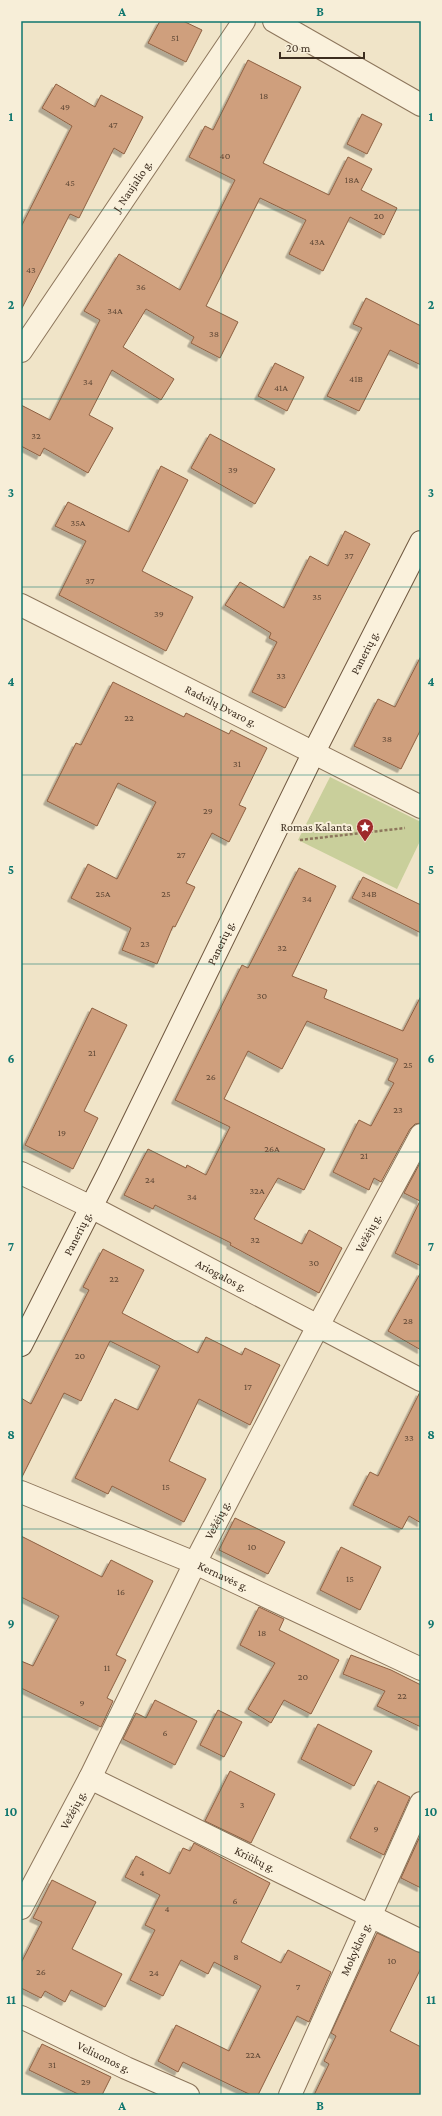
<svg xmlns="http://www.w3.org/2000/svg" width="442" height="2116" font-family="'Crimson Pro',serif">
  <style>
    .green { fill: #c9cf9b }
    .building { fill: #cf9f7d; stroke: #8d5f41; filter: url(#shadow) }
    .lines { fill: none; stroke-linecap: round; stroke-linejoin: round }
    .street-casing { stroke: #8d765c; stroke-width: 24 }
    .secondary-casing { stroke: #6f573f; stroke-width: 24 }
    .path { stroke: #8d765c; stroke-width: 2.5; stroke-dasharray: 3 2; stroke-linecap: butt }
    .street { stroke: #faf1dc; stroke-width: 22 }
    .secondary { stroke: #faf1dc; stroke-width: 22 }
    .grid { fill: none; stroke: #0f766e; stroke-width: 1; stroke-opacity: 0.55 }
    .labels { text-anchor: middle; stroke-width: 4; stroke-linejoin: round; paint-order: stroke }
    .number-label { font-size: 10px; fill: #624a37 }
    .street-label { font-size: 12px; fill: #3d2e20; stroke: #f7eed8 }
    .poi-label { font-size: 12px; fill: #3d2e20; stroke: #f7eed8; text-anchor: end }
    .neatline { fill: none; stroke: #0f766e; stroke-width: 1.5 }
    .grid-label { font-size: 13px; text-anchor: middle; font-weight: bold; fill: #0f766e }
  </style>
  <defs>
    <filter id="shadow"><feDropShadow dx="-3.5" dy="3.5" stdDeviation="0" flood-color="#0004"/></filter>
  </defs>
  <rect width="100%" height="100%" fill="#f0e4c8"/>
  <!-- green -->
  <path class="green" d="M330,777L421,822V839L397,889L298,840Z"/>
  <!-- building -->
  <path class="building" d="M160,21H183L202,30L186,62L148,43Z
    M248,60L301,87L263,163L329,195L348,157L372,169L361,190L397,208L384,235L350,217L323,271L289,254L306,220L260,198L206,306L238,322L220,358L191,343L194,337L146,309L123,347L174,379L161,400L112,370L89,415L113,428L88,473L44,448L40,456L21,446V405L50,420L100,320L84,311L119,254L180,290L235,180L189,157L205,126L213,130Z
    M56,84L95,107L101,95L143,117L124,154L114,148L79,218L70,214L21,310V227L72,126L42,108Z
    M362,114L382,124L367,154L347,144Z
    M366,298L421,326V365L390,350L359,411L327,396L362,328L353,324Z
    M275,363L304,377L287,411L258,396Z
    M210,434L275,469L255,504L191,468Z
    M161,466L188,480L142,571L193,597L166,651L59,595L86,541L55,526L68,502L129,532Z
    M345,531L370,544L285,708L252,692L277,642L269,638L271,633L225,605L240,582L284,608L310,556L328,566Z
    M421,656V729L401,769L354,746L378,699L395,707Z
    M113,682L184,717L186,713L229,734L231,730L267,748L239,805L246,808L229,842L212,833L186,883L195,887L175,927L173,926L157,964L122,950L131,928L71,898L88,864L117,879L156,802L118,783L97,826L47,801L76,743L81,745Z
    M299,868L336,886L292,976L327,990L324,998L403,1031L421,996V1123L415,1124L410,1129L381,1182L374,1178L369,1190L333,1172L359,1120L371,1126L394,1083L388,1080L398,1059L307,1021L282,1069L248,1051L224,1099L325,1149L304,1190L278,1178L254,1219L302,1244L309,1230L342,1248L319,1293L230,1245L231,1243L155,1205L153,1209L124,1195L148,1149L186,1168L187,1165L206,1175L230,1127L175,1100L242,965L248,968Z
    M363,877L421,905V933L352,898Z
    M92,1008L127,1025L84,1111L98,1118L73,1169L25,1145Z
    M421,1161V1266L395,1253L420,1201L404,1193Z
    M103,1249L144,1270L122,1313L198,1353L206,1337L242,1355L245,1348L280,1365L250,1425L199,1399L169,1461L206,1479L184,1522L112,1486L108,1494L75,1478L115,1399L138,1410L160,1366L110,1341L81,1401L64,1393L21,1479V1398L31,1404L89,1290L83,1287Z
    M421,1272V1350L388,1331Z
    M420,1392L421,1523L409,1516L402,1529L353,1505L370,1472L378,1476Z
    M235,1518L285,1542L268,1574L219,1550Z
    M21,1536L102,1577L111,1560L153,1581L116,1655L126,1660L107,1698L113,1701L101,1727L21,1688V1661L33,1666L59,1616L21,1597Z
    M341,1547L381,1567L360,1610L320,1590Z
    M259,1607L284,1619L279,1630L339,1660L311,1714L284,1700L271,1723L248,1709L275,1663L240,1645Z
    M351,1655L391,1670L421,1685V1727L377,1706L385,1691L343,1674Z
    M155,1700L197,1721L175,1765L123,1739L136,1713L146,1718Z
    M218,1710L242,1722L224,1757L200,1745Z
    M318,1724L372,1751L354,1786L301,1759Z
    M230,1771L275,1794L251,1843L205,1821Z
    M378,1781L410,1797L384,1855L350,1838Z
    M421,1834V1888L401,1878Z
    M194,1843L270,1883L241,1942L281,1963L288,1950L331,1972L309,2022L297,2016L258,2095H251L183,2062L178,2072L158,2061L176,2025L229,2051L261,1986L214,1962L208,1974L181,1960L163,1996L130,1980L155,1930L145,1925L160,1895L125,1877L136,1856L170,1874L183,1848L190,1851Z
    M52,1880L96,1902L72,1949L122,1974L105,2007L71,1990L65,2002L45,1991L41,1998L21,1988V1963L42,1922L33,1918Z
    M377,1933L421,1953V1968L390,2031L421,2047V2095H314L329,2064L324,2061L336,2036L331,2033Z
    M42,2044L111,2077L102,2095H80L29,2070Z"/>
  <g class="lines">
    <!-- street casing -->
    <g class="street-casing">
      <g id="street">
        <path d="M274,21L421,105"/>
        <path id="s1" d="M21,351L244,21"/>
        <path id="s2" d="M21,605L421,807"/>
        <path id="s3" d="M21,1173L91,1207L421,1380"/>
        <path id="s4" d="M21,1492L195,1563L421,1669"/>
        <path id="s5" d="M90,1778L421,1941"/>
        <path id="s6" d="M21,1908L90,1778L195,1563L318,1326L421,1135"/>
        <path id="s7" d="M21,2017L126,2068L188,2095"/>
        <path id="s8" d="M290,2095L421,1803"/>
      </g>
    </g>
    <!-- secondary casing -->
    <g class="secondary-casing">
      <g id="secondary">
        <path id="s9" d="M21,1345L109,1172L314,752L421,542"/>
      </g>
    </g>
    <!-- path -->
    <path class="path" d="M300,840L405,828"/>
    <!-- street -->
    <use href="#street" class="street"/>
    <!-- secondary -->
    <use href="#secondary" class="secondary"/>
  </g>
  <!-- grid -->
  <path class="grid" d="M221,21V2095M21,210H421M21,399H421M21,587H421M21,775H421M21,964H421M21,1152H421M21,1341H421M21,1529H421M21,1717H421M21,1906H421"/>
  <!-- icons -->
  <defs>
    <g id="sight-pin" transform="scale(0.9)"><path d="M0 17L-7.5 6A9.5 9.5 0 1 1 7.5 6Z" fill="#9e2a2b" stroke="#f7eed8"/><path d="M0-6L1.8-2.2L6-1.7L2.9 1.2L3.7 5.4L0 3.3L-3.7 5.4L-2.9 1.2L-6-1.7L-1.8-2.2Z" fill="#fff"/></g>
  </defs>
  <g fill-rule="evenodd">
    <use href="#sight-pin" x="365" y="827"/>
  </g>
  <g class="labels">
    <!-- number labels -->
    <g class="number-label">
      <text x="175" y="41">51</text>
      <text x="264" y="99">18</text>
      <text x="65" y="110">49</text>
      <text x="113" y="128">47</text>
      <text x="225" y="159">40</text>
      <text x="352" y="183">18A</text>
      <text x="70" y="186">45</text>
      <text x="379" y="219">20</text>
      <text x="317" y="245">43A</text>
      <text x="31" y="273">43</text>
      <text x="141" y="290">36</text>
      <text x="115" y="314">34A</text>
      <text x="214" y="337">38</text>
      <text x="356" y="382">41B</text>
      <text x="88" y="385">34</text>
      <text x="281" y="391">41A</text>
      <text x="36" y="439">32</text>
      <text x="233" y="473">39</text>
      <text x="78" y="526">35A</text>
      <text x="349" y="559">37</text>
      <text x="90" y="584">37</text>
      <text x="317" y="600">35</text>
      <text x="159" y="617">39</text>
      <text x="281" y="679">33</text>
      <text x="129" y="721">22</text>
      <text x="387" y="742">38</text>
      <text x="237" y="767">31</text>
      <text x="208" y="814">29</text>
      <text x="181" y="858">27</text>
      <text x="103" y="897">25A</text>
      <text x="166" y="897">25</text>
      <text x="369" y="897">34B</text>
      <text x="307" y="902">34</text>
      <text x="145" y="947">23</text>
      <text x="282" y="951">32</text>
      <text x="262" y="999">30</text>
      <text x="92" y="1056">21</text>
      <text x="408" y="1068">25</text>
      <text x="211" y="1080">26</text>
      <text x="398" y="1113">23</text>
      <text x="62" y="1136">19</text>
      <text x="272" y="1152">26A</text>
      <text x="364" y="1159">21</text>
      <text x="150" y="1183">24</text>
      <text x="257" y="1194">32A</text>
      <text x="192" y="1200">34</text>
      <text x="255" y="1243">32</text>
      <text x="314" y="1266">30</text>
      <text x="114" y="1282">22</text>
      <text x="408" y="1324">28</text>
      <text x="80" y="1359">20</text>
      <text x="248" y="1390">17</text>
      <text x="409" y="1441">33</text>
      <text x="166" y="1490">15</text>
      <text x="252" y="1550">10</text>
      <text x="350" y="1582">15</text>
      <text x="121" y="1595">16</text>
      <text x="262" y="1636">18</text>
      <text x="107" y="1671">11</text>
      <text x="303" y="1680">20</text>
      <text x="402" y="1699">22</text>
      <text x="82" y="1706">9</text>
      <text x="165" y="1736">6</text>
      <text x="242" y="1808">3</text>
      <text x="376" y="1832">9</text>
      <text x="142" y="1876">4</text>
      <text x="235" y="1904">6</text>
      <text x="167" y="1912">4</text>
      <text x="236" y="1960">8</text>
      <text x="392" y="1964">10</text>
      <text x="41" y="1975">26</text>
      <text x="154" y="1976">24</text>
      <text x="298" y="1990">7</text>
      <text x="253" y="2058">22A</text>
      <text x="52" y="2068">31</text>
      <text x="86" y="2085">29</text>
    </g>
    <!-- street labels -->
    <g class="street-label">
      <text dy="4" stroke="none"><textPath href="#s1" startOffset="199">J. Naujalio g.</textPath></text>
      <text dy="4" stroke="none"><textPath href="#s9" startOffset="773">Panerių g.</textPath></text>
      <text dy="4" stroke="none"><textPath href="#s2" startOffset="224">Radvilų Dvaro g.</textPath></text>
      <text dy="4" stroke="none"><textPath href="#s9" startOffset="449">Panerių g.</textPath></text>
      <text dy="4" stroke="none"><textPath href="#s6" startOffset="759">Vežėjų g.</textPath></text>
      <text dy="4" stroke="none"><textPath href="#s9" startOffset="125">Panerių g.</textPath></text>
      <text dy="4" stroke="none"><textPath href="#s3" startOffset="225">Ariogalos g.</textPath></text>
      <text dy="4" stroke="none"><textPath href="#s6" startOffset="435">Vežėjų g.</textPath></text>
      <text dy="4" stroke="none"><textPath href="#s4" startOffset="219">Kernavės g.</textPath></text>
      <text dy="4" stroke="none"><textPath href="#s6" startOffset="111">Vežėjų g.</textPath></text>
      <text dy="4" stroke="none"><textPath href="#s5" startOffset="184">Kriūkų g.</textPath></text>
      <text dy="4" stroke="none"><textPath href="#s8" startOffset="160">Mokyklos g.</textPath></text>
      <text dy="4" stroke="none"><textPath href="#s7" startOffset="92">Veliuonos g.</textPath></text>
    </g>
    <!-- poi labels -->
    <g class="poi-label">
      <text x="352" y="831">Romas Kalanta</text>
    </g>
  </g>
  <!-- border -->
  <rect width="442" height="2116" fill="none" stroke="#f7eed8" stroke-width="44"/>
  <!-- scale -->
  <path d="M280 52v6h84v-6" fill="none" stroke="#3d2e20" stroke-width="2"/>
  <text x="286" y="52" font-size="12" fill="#3d2e20" stroke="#f7eed8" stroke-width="3" paint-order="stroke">20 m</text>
  <rect x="22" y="22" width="398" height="2072" class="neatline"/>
  <g class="grid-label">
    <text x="122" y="16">A</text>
    <text x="320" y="16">B</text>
    <text x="11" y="121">1</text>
    <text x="431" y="121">1</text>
    <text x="11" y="309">2</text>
    <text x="431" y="309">2</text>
    <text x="11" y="497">3</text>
    <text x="431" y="497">3</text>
    <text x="11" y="686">4</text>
    <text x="431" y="686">4</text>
    <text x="11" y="874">5</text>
    <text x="431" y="874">5</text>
    <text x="11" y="1063">6</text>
    <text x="431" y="1063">6</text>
    <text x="11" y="1251">7</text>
    <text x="431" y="1251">7</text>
    <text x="11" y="1439">8</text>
    <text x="431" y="1439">8</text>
    <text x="11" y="1628">9</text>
    <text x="431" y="1628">9</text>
    <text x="11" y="1816">10</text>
    <text x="431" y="1816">10</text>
    <text x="11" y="2004">11</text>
    <text x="431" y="2004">11</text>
    <text x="122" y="2110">A</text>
    <text x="320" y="2110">B</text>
  </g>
</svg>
